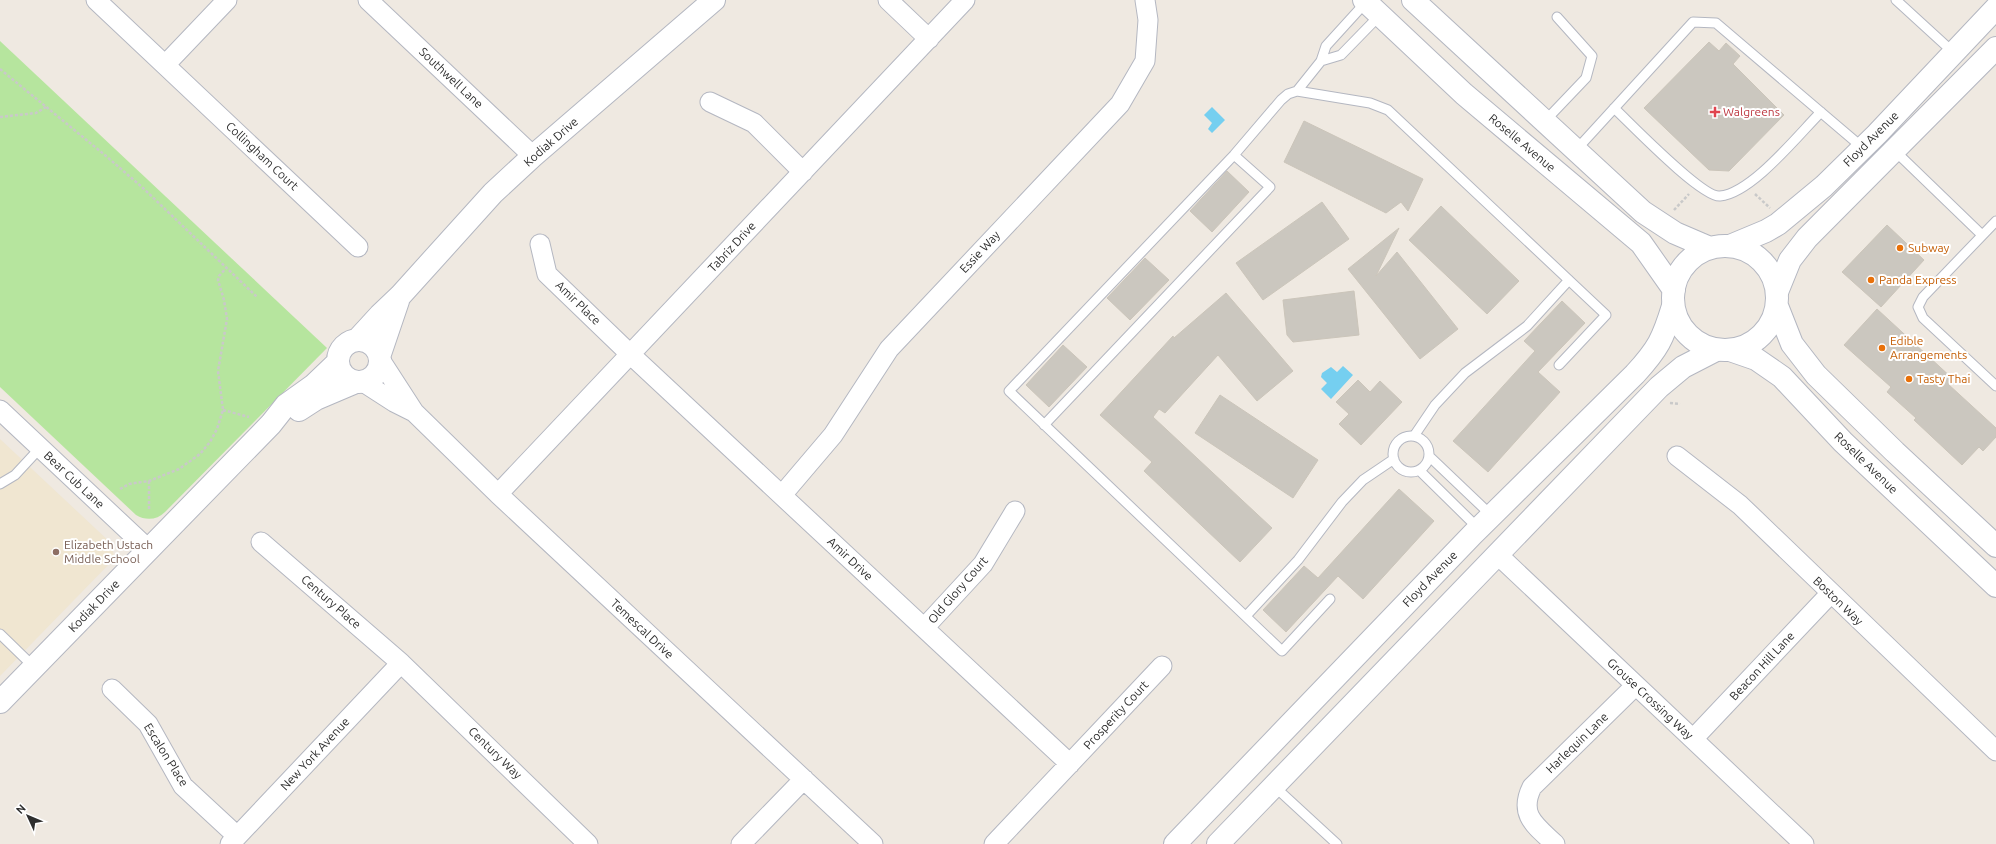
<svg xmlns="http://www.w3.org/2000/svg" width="1996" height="844" font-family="Ubuntu,sans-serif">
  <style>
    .education { fill: #f0e6d1 }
    .green { fill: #b6e59e }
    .water { fill: #75cff0 }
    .building { fill: #cbc7bf; stroke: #cbc5ba }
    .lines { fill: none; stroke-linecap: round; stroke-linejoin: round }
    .service-casing { stroke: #b4b7c1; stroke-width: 11 }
    .minor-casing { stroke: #b4b7c1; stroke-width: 21 }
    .tertiary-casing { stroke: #b4b7c1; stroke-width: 24 }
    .secondary-casing { stroke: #b4b7c1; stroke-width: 24 }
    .path { stroke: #c9c9c9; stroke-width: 2.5; stroke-dasharray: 3 2; stroke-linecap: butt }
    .service { stroke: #fff; stroke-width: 9 }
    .minor { stroke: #fff; stroke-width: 19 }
    .tertiary { stroke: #fff; stroke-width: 22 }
    .secondary { stroke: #fff; stroke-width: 22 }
    .health-dot { fill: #e0444e; stroke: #fff; stroke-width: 1.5 }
    .food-dot { fill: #e8710a; stroke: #fff; stroke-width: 1.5 }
    .education-dot { fill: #8d6e63; stroke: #fff; stroke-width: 1.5 }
    .labels { text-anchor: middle; stroke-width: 4; stroke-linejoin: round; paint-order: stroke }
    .street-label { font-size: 12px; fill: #2e2e2e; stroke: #fff }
    .health-label { font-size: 12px; fill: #be3a42; stroke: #fff; text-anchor: start }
    .food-label { font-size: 12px; fill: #c56008; stroke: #fff; text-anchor: start }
    .education-label { font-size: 12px; fill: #785e54; stroke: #fff; text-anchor: start }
  </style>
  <rect width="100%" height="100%" fill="#efe9e1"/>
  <!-- education -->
  <path class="education" d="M0,439L112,544L114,559L0,676Z"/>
  <!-- green -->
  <path class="green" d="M0,41L327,348L165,512C157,520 146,521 136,515L0,387Z"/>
  <!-- water -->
  <path class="water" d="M1212,107L1225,120L1212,133L1208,129L1212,123L1204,115Z
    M1343,366L1353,375L1331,399L1321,389L1327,383L1321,377L1322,373L1331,367L1337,372Z"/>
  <!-- building -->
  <path class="building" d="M1709,42L1719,51L1726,43L1740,56L1733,64L1784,115L1729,171L1709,170L1644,108Z
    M1304,121L1423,179L1408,211L1401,202L1386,213L1284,162Z
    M1227,171L1249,192L1212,232L1190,211Z
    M1322,202L1349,239L1263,300L1236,263Z
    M1441,206L1519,281L1487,314L1409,240Z
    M1887,225L1924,260L1881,307L1842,272Z
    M1399,228L1376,276L1397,252L1458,329L1420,359L1348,269Z
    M1145,258L1169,280L1130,320L1107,298Z
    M1354,291L1359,335L1293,342L1287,335L1283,300Z
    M1226,293L1293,371L1257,401L1218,355L1165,413L1159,409L1153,417L1272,528L1240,562L1144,471L1152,462L1100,415L1173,336L1174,338Z
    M1562,301L1585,323L1538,372L1560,392L1488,472L1453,441L1535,351L1524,341Z
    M1877,309L1953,379L1948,384L1996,428V437L1983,451L1979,447L1962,465L1914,420L1916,418L1887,392L1891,387L1844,345Z
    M1063,345L1087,367L1049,407L1026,385Z
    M1358,380L1370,392L1380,381L1402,402L1361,445L1339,424L1349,414L1336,402Z
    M1220,395L1318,460L1293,498L1195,433Z
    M1399,489L1434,521L1363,599L1338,576L1286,632L1263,610L1304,566L1318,578Z"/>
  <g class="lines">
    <!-- service casing -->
    <g class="service-casing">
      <path id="service" d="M1896,0L1954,53
        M1321,61L1341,55L1380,15
        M1297,91L1370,103L1388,110L1606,315L1559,365
        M1614,108C1631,124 1702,198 1720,196C1752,193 1798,135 1821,112
        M1545,121L1586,78L1592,56L1557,17
        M1576,150L1693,22L1716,23L1863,148
        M1895,151L1982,235
        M1996,221L1923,297L1918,307L1923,318L1996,386
        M1044,425L1270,187L1234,155
        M1414,436L1435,405L1465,373L1527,326L1569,280
        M1393 454a18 18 0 1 1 36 0a18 18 0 1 1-36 0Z
        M1430,457L1492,516
        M1420,471L1479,529
        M0,484L15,475L40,448
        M1330,599L1282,651L1009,391L1234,155L1281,100L1288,94L1297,91L1321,61L1326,46L1366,2
        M1246,616L1298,560L1342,502L1363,480L1394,459
        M0,634L34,667
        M1274,786L1337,844"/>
    </g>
    <!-- minor casing -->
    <g class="minor-casing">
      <path id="minor" d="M96,0L358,247
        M368,0L533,156
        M888,0L929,39
        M165,65L227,0
        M710,102L754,123L803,172
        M540,244L547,274L630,354L1070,764
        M381,361L414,412L498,494L873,844
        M363,382L394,402L414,412
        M0,410L149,550
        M1677,456L1740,505L1996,751
        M498,494L965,0
        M782,495L833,435L889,349L1120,104L1145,61L1148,20L1145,0
        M261,542L401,663L588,844
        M1497,554L1804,844
        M924,628L983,564L1015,511
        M112,689L148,724L183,786L237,836
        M1693,739L1830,594
        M230,844L401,663
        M741,844L804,779
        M994,844L1162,666
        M1555,844C1536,826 1518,815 1532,787L1635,686"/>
    </g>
    <!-- tertiary casing -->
    <g class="tertiary-casing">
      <path id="tertiary" d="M1730,246L1766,231L1778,224L1824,186L1877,134L1996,8
        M1777,292L1790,260L1807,238L1996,48
        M358,339L380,315L400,296L493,193L533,156L714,0
        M338 361a21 21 0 1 1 42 0a21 21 0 1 1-42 0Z
        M380,354L398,301
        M299,410L316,399L356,382
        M0,702L271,424L286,405L314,385L337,363
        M1175,844L1473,534L1635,374C1658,349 1663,339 1673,306
        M1218,844L1659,387L1683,367L1716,350"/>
    </g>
    <!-- secondary casing -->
    <g class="secondary-casing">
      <path id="secondary" d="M1364,0L1464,94L1641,243L1674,290
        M1413,0L1643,212L1675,233L1710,248
        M1673 298a52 52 0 1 1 104 0a52 52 0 1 1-104 0Z
        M1777,306L1792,344L1816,375L1895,452L1996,546
        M1730,350L1756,359L1782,377L1843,442L1996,586"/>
    </g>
    <!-- path -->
    <path class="path" d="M0,69L106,156L143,188L257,297
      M0,117L36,113L46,107
      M1755,194L1770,208
      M1674,210L1689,194
      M1670,403L1680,404
      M223,410L249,417
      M120,489L129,484L149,481L179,469L200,454L210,442L217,429L223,410L218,371L227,319L224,300L218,280L219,276L227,267
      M149,509V481"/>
    <!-- service -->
    <use href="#service" class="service"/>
    <!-- minor -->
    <use href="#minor" class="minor"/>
    <!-- tertiary -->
    <use href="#tertiary" class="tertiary"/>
    <!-- secondary -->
    <use href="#secondary" class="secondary"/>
  </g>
  <!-- markers -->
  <path class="health-dot" d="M1713 106h4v4h4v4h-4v4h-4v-4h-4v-4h4z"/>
  <g class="food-dot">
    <circle cx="1900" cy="248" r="4"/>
    <circle cx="1871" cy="280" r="4"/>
    <circle cx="1882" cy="348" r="4"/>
    <circle cx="1909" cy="379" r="4"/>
  </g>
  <circle class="education-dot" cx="56" cy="552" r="4"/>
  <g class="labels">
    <!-- street labels -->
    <g class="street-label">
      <text transform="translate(451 78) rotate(43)" y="4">Southwell Lane</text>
      <text transform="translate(1871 139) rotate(-45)" y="4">Floyd Avenue</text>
      <text transform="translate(551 142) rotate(-41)" y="4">Kodiak Drive</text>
      <text transform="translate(1522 143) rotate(40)" y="4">Roselle Avenue</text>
      <text transform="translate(262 156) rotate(43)" y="4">Collingham Court</text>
      <text transform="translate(732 247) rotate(-47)" y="4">Tabriz Drive</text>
      <text transform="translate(980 252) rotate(-47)" y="4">Essie Way</text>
      <text transform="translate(578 303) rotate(44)" y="4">Amir Place</text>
      <text transform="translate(1866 463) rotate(44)" y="4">Roselle Avenue</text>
      <text transform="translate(74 480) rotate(43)" y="4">Bear Cub Lane</text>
      <text transform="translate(850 559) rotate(43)" y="4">Amir Drive</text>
      <text transform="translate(1430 579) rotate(-46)" y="4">Floyd Avenue</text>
      <text transform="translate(958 590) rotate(-49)" y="4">Old Glory Court</text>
      <text transform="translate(1838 601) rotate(44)" y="4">Boston Way</text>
      <text transform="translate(331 602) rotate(41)" y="4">Century Place</text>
      <text transform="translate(94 606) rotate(-46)" y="4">Kodiak Drive</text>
      <text transform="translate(642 629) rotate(43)" y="4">Temescal Drive</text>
      <text transform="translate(1762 666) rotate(-47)" y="4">Beacon Hill Lane</text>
      <text transform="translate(1650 699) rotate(43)" y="4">Grouse Crossing Way</text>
      <text transform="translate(1116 715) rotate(-47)" y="4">Prosperity Court</text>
      <text transform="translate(1577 743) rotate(-44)" y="4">Harlequin Lane</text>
      <text transform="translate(495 753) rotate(44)" y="4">Century Way</text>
      <text transform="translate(315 754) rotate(-47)" y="4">New York Avenue</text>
      <text transform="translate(166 755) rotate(58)" y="4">Escalon Place</text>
    </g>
    <!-- health labels -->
    <g class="health-label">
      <text x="1723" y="116">Walgreens</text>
    </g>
    <!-- food labels -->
    <g class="food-label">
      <text x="1908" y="252">Subway</text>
      <text x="1879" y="284">Panda Express</text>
      <text x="1890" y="345">Edible<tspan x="1890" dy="14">Arrangements</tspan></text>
      <text x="1917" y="383">Tasty Thai</text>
    </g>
    <!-- education labels -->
    <g class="education-label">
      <text x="64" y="549">Elizabeth Ustach<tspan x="64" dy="14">Middle School</tspan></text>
    </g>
  </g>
  <!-- north arrow -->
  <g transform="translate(28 816) rotate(314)" stroke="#ffffff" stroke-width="3" paint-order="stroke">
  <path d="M0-3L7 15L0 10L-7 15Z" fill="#2e2e2e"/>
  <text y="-6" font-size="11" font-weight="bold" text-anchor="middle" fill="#2e2e2e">N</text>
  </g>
</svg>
